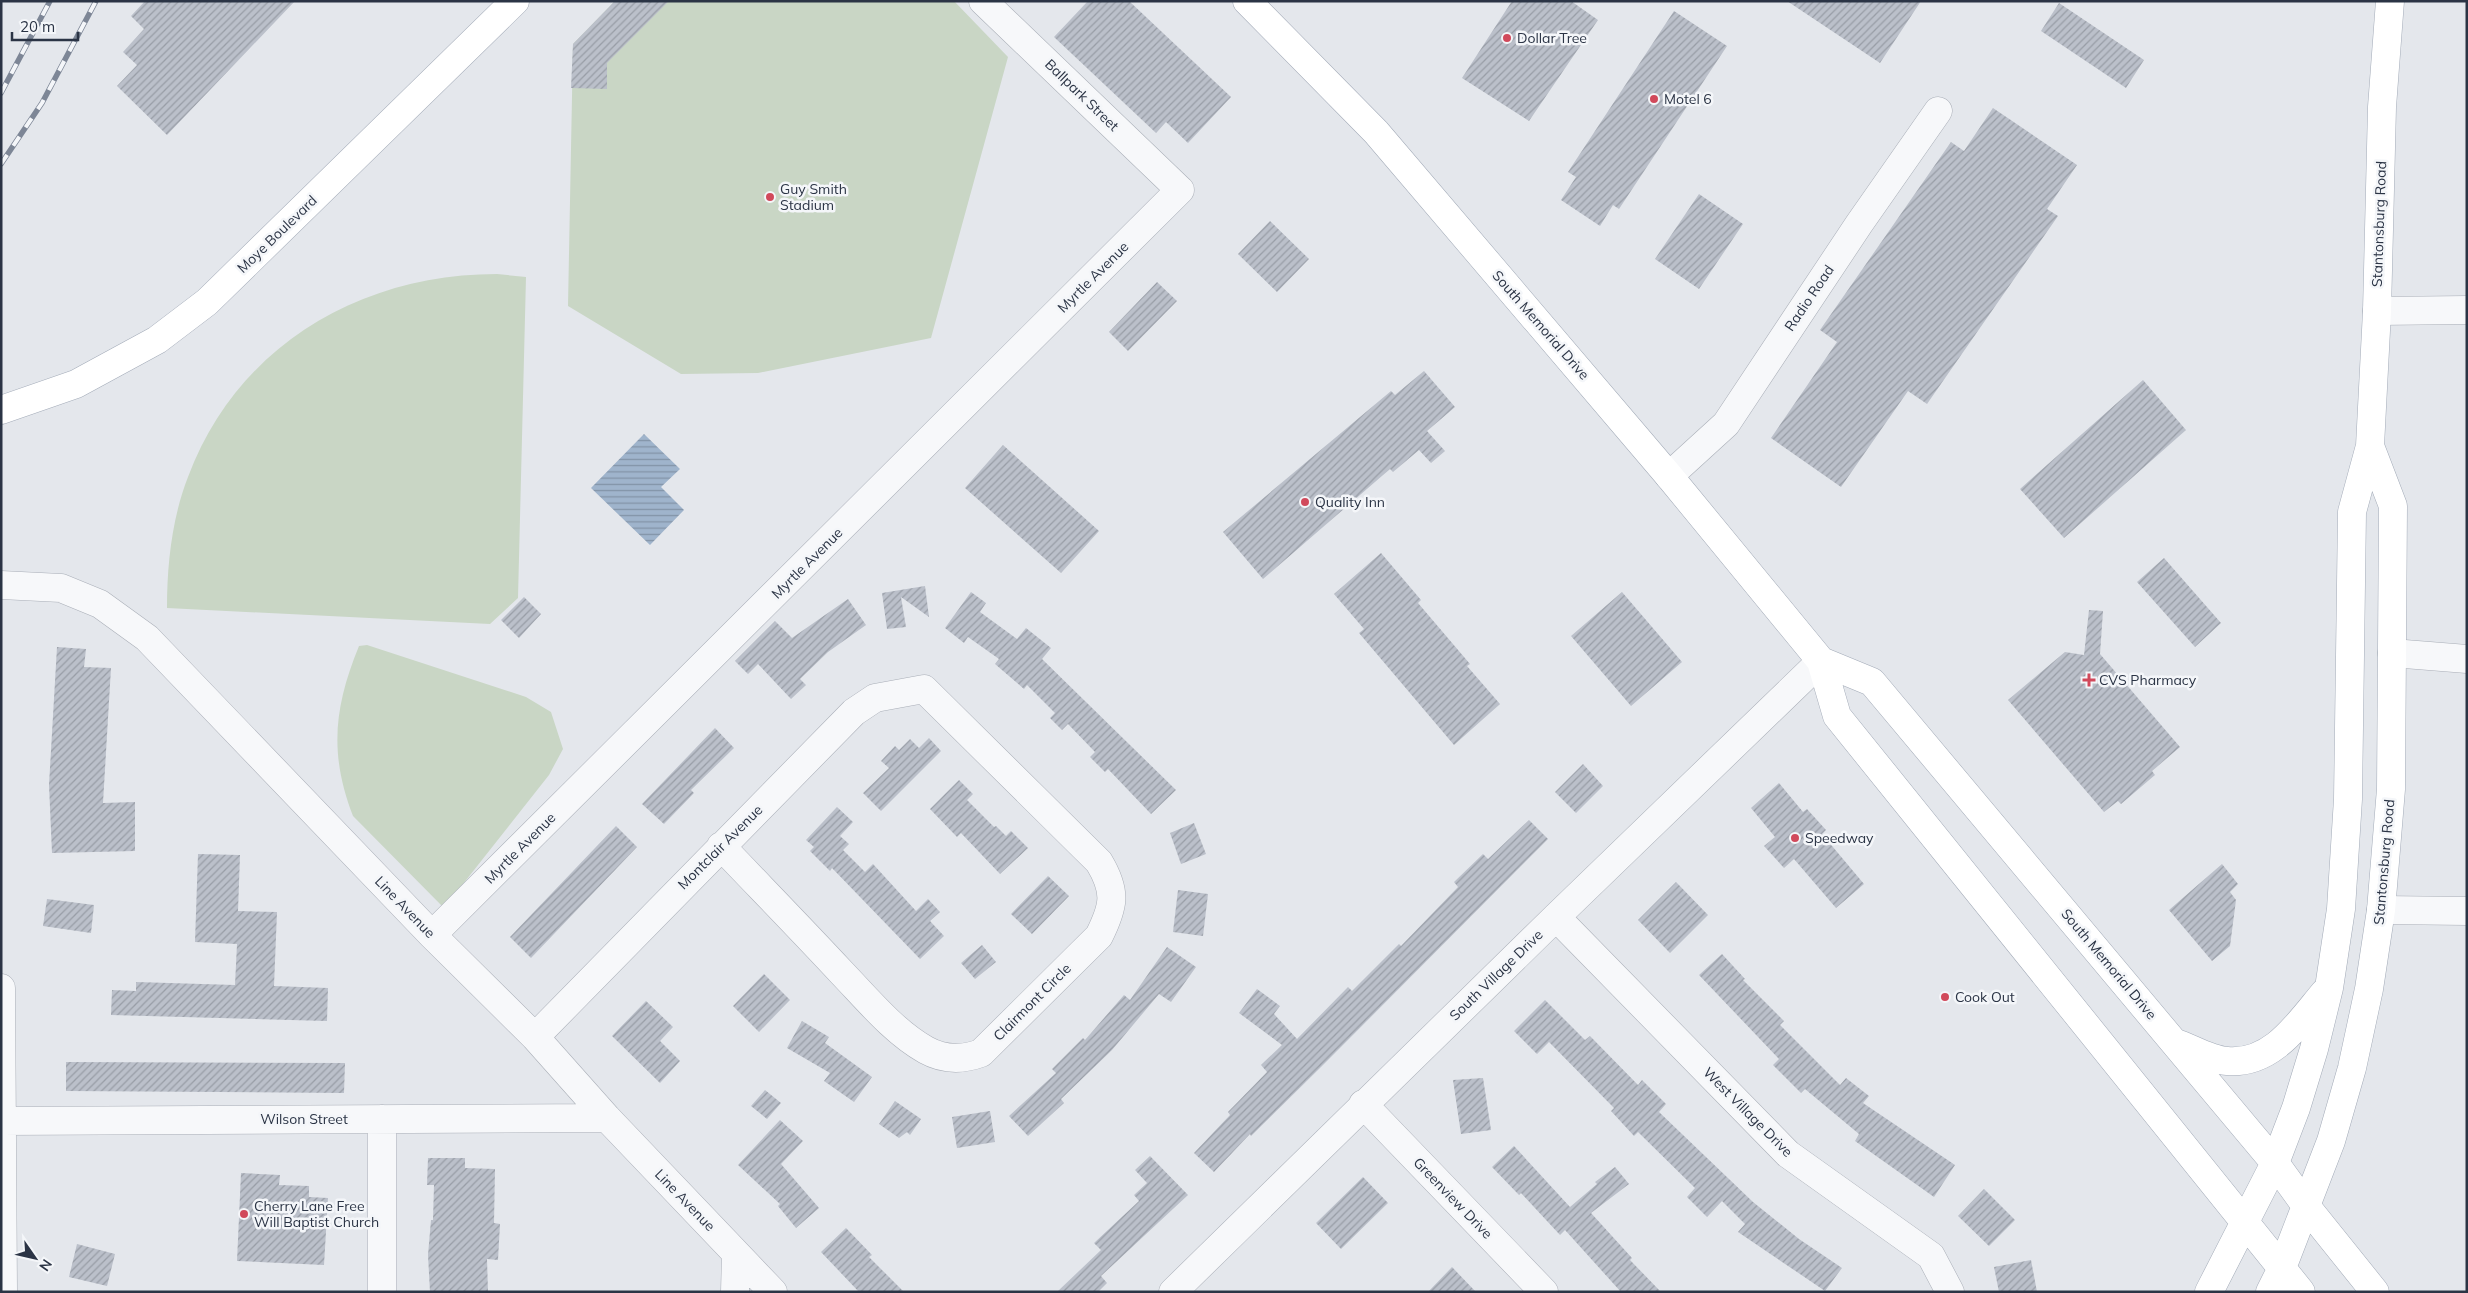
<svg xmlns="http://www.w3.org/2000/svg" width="2468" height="1293" font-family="Mulish,sans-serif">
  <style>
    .green { fill: #c9d6c5 }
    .water { fill: url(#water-rules) }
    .building { fill: url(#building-hatch) }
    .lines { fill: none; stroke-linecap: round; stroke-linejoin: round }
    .minor-casing { stroke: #a9aeb7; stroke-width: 29 }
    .major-casing { stroke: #a3abb8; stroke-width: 29 }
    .minor { stroke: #f7f8fa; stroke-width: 28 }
    .major { stroke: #fff; stroke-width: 28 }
    .rail-casing { stroke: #7d8696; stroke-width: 5.5 }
    .rail { stroke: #f4f6f9; stroke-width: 4; stroke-dasharray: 11; stroke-linecap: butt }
    .poi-dot { fill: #d1495b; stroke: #f4f6f9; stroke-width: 2 }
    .labels { text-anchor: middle; stroke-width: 5; stroke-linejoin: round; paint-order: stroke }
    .poi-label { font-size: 14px; fill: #2b3445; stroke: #f4f6f9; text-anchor: start }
    .street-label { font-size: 14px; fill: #2b3445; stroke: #f4f6f9 }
  </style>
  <defs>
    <pattern id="water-rules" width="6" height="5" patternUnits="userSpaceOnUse" patternTransform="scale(1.25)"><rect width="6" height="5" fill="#9fb4cc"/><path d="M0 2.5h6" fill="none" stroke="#8293a7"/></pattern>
    <pattern id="building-hatch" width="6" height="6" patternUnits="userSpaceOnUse" patternTransform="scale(1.25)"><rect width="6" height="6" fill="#bbc0ca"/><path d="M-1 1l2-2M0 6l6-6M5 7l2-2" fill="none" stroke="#989da6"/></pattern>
  </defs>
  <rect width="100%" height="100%" fill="#e4e7ec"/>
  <!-- green -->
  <path class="green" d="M615,1H954L1008,57L931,338L758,373L681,374L568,306L573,44Z
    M497,274L526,277L518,598L490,624L167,608C167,564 172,518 188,477C237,346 360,274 497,274Z
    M367,645L526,697L551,712L563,749L549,775L444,908L353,816C329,754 334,707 359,646Z"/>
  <!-- water -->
  <path class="water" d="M644,434L680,469L661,487L684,510L650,545L591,488Z"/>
  <!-- building -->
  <path class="building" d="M145,1H295L167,135L117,86L137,65L123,52L144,29L131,16Z
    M615,1H669L607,63V89L571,88L573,44Z
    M1088,1H1129L1231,97L1188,143L1166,122L1156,133L1054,37Z
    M1512,1H1571L1598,20L1529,121L1462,78Z
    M1787,1H1921L1880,63Z
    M2059,3L2144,60L2126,88L2041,31Z
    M1674,11L1727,46L1619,209L1613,205L1600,226L1561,200L1576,177L1568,172Z
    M1993,108L2077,165L2047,209L2058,216L1927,404L1908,391L1841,487L1771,438L1837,342L1820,330L1951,142L1964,151Z
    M1699,194L1743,224L1699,289L1655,259Z
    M1270,221L1309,259L1277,292L1238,254Z
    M1157,282L1177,301L1128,351L1109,332Z
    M1424,371L1455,407L1427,431L1445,451L1431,463L1419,450L1393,472L1390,469L1263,579L1223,532L1391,391L1395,395Z
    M2143,380L2186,430L2064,538L2020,489Z
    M1003,445L1099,531L1061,573L965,488Z
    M1381,553L1421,600L1418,603L1470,664L1467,666L1500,704L1454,745L1359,633L1364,629L1334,594Z
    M2164,558L2221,623L2195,647L2137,582Z
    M925,586L929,617L901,597L906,627L887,629L882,593Z
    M971,592L986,603L980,612L1017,639L1026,628L1051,648L1042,659L1176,790L1151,814L1108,769L1105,772L1090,757L1095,752L1068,724L1062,730L1050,718L1055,713L1027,685L1024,689L995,664L999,659L968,637L964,643L945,628Z
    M1622,592L1682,662L1631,706L1571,636Z
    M524,597L541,614L519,638L501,620Z
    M848,599L866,625L828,652L800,679L806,685L791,699L758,664L748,674L735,661L775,621L792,638Z
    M2089,610L2103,611L2100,654L2180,747L2152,771L2155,775L2121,804L2118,801L2104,812L2008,700L2065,652L2084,655Z
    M57,647L86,649L84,667L111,668L103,803L135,802V851L52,853L49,785Z
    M715,728L734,748L691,790L694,793L664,824L642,804Z
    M929,738L941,751L881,811L863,793L889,768L881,761L895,746L899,750L910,739L919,748Z
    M1583,764L1603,786L1576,813L1555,792Z
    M959,780L973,794L967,800L994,827L996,826L1006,836L1011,831L1028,848L1000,874L961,833L957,837L930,809Z
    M1779,783L1803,812L1807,809L1826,830L1822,834L1864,884L1836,908L1794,859L1784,868L1764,846L1775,837L1751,808Z
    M837,807L853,822L840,836L849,844L843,850L865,872L873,864L916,911L928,899L940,912L930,921L944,936L920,959L832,868L830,871L810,851L814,847L806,840Z
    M1529,820L1548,839L1322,1066L1251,1136L1250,1134L1214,1172L1194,1153L1230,1115L1228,1112L1267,1072L1261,1065L1282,1045L1239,1013L1257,989L1280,1006L1274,1014L1297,1039L1348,987L1352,991L1399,944L1401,946L1458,887L1454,882L1483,854L1488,859Z
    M1194,823L1206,854L1181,864L1170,833Z
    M616,826L637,847L531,958L510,937Z
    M198,854L240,855L238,911L277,912L274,986L328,988L327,1021L111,1015L112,990L136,991V982L235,985L237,944L195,942Z
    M2222,864L2238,884L2230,892L2236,900L2230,946L2212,961L2169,910Z
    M1048,876L1069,896L1032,934L1011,914Z
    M1676,882L1708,915L1670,953L1638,920Z
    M1178,890L1208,894L1203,936L1173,932Z
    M47,899L94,905L91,933L43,926Z
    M982,945L996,962L975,979L961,963Z
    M1167,947L1196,967L1171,1002L1159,994L1112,1050L1061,1099L1064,1103L1028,1136L1009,1116L1056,1073L1052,1069L1083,1038L1085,1040L1124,995L1130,1000Z
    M1722,954L1745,979L1743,980L1784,1021L1780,1025L1840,1085L1846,1078L1869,1096L1863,1103L1955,1165L1934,1197L1855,1141L1859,1134L1805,1089L1801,1093L1773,1065L1779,1059L1699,975Z
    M764,974L790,1000L759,1032L733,1006Z
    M1545,1000L1585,1040L1590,1036L1638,1085L1642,1080L1666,1104L1659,1112L1753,1202L1799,1239L1842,1268L1825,1291L1738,1232L1745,1224L1722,1201L1707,1217L1687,1197L1695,1188L1638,1132L1634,1136L1611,1111L1614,1108L1549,1042L1537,1054L1514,1031Z
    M646,1001L673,1027L660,1041L680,1061L660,1083L612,1036Z
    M802,1021L829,1037L825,1043L872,1077L854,1102L824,1081L830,1073L787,1048Z
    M66,1062L345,1063L344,1093L66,1091Z
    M1483,1078L1491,1130L1461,1134L1453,1080Z
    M765,1090L781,1103L767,1119L751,1106Z
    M895,1101L921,1119L910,1135L907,1132L899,1138L879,1124Z
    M990,1111L995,1142L957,1148L952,1117Z
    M780,1120L803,1141L781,1164L819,1208L796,1228L778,1206L780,1204L738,1165Z
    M1514,1146L1570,1207L1597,1184L1595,1182L1615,1167L1629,1184L1591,1213L1632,1258L1630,1260L1661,1292H1621L1565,1230L1560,1235L1521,1193L1519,1195L1492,1167Z
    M1150,1156L1188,1195L1101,1276L1107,1283L1098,1292H1057L1101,1250L1094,1243L1139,1201L1134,1195L1147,1183L1135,1170Z
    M428,1158H465V1168L495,1169L494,1223L500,1224L498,1260L487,1259L488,1292H430L428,1255L431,1220H433L434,1185H427Z
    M241,1173L280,1175L279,1185L309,1186V1197L328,1198L324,1265L237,1261Z
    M1363,1177L1388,1203L1341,1249L1316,1223Z
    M1984,1189L2015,1220L1989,1246L1958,1216Z
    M846,1228L872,1255L869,1257L904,1292H859L821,1252Z
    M77,1244L115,1254L107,1286L69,1277Z
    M2031,1260L2037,1292H1999L1994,1267Z
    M1452,1267L1476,1292H1428Z"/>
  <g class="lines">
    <!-- minor casing -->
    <g class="minor-casing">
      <path id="minor" d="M2377,311L2467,310
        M1669,476L1726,424L1859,224L1938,111
        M1,585L61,588L100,604L147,638L432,935L535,1037L607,1118L773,1292
        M2392,653L2467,659
        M2381,910L2467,911
        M1556,917L1788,1154L1931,1256L1950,1292
        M432,935L1180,190L983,1
        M1,988L3,1292
        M535,1037L854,712L875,698L924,689L1099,862C1117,892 1114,906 1099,936L981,1053C962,1060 944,1060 926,1050C894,1032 867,999 842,973C802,930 761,888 721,846
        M1363,1104L1544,1292
        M382,1119V1292
        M1,1121L607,1118
        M735,1292L736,1254
        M1173,1292L1556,917L1821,661"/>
    </g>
    <!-- major casing -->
    <g class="major-casing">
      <path id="major" d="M1247,1L1376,132L1669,476L1821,661L1837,716L2301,1292
        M1,410L76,384L157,340L207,302L515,1
        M1821,661L1872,682L2275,1163L2306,1206L2375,1292
        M2176,1043C2191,1048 2210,1060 2227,1061C2272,1065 2298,1024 2324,993
        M2209,1292L2275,1163L2296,1108L2314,1049L2329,988L2341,909L2348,799L2352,512L2370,446L2377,311L2382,107L2390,1
        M2270,1292L2282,1268L2331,1141L2352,1068L2369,989L2381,910L2391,789L2393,506L2370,446"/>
    </g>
    <!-- minor -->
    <use href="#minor" class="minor"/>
    <!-- major -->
    <use href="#major" class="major"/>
    <!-- rail casing -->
    <g class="rail-casing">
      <path id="rail" d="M1,93L50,1
        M1,164L42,103L96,1"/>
    </g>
    <!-- rail -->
    <use href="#rail" class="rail"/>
  </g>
  <!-- markers -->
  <g class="poi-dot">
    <circle cx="1507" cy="38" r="5"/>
    <circle cx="1654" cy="99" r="5"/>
    <circle cx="770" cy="197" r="5"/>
    <circle cx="1305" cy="502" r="5"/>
    <path d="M2086.5 672.5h5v5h5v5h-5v5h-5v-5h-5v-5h5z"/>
    <circle cx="1795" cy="838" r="5"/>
    <circle cx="1945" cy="997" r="5"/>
    <circle cx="244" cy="1214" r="5"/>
  </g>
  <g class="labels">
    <!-- poi labels -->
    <g class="poi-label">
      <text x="1517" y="43">Dollar Tree</text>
      <text x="1664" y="104">Motel 6</text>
      <text x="780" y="194">Guy Smith<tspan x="780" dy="16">Stadium</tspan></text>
      <text x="1315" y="507">Quality Inn</text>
      <text x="2099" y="685">CVS Pharmacy</text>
      <text x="1805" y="843">Speedway</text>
      <text x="1955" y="1002">Cook Out</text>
      <text x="254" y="1211">Cherry Lane Free<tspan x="254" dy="16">Will Baptist Church</tspan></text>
    </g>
    <!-- street labels -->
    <g class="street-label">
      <text transform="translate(1082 95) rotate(44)" y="5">Ballpark Street</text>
      <text transform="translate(2379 224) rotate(-88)" y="5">Stantonsburg Road</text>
      <text transform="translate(277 234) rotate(-44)" y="5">Moye Boulevard</text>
      <text transform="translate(1093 277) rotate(-45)" y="5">Myrtle Avenue</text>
      <text transform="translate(1809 298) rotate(-56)" y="5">Radio Road</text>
      <text transform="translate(1541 325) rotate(49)" y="5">South Memorial Drive</text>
      <text transform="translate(807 563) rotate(-45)" y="5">Myrtle Avenue</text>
      <text transform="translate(720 847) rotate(-45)" y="5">Montclair Avenue</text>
      <text transform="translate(520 848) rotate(-45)" y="5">Myrtle Avenue</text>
      <text transform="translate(2384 862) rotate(-85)" y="5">Stantonsburg Road</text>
      <text transform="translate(405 907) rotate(46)" y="5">Line Avenue</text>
      <text transform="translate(2109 964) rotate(50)" y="5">South Memorial Drive</text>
      <text transform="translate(1496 975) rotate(-44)" y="5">South Village Drive</text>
      <text transform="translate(1032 1002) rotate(-45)" y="5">Clairmont Circle</text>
      <text transform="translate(1748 1112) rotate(45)" y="5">West Village Drive</text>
      <text x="304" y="1124">Wilson Street</text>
      <text transform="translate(1453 1198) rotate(46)" y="5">Greenview Drive</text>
      <text transform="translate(685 1200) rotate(46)" y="5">Line Avenue</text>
    </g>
  </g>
  <!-- border -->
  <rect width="2468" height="1293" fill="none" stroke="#2b3445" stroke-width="5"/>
  <!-- north arrow -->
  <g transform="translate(35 1258) rotate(124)" stroke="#f4f6f9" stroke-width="4" paint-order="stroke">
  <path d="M0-4L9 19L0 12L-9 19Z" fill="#2b3445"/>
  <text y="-8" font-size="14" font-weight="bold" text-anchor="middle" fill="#2b3445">N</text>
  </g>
  <!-- scale -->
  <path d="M12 32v8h66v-8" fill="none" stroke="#2b3445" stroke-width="2.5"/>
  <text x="20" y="32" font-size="15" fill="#2b3445" stroke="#f4f6f9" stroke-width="4" paint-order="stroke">20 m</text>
</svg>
